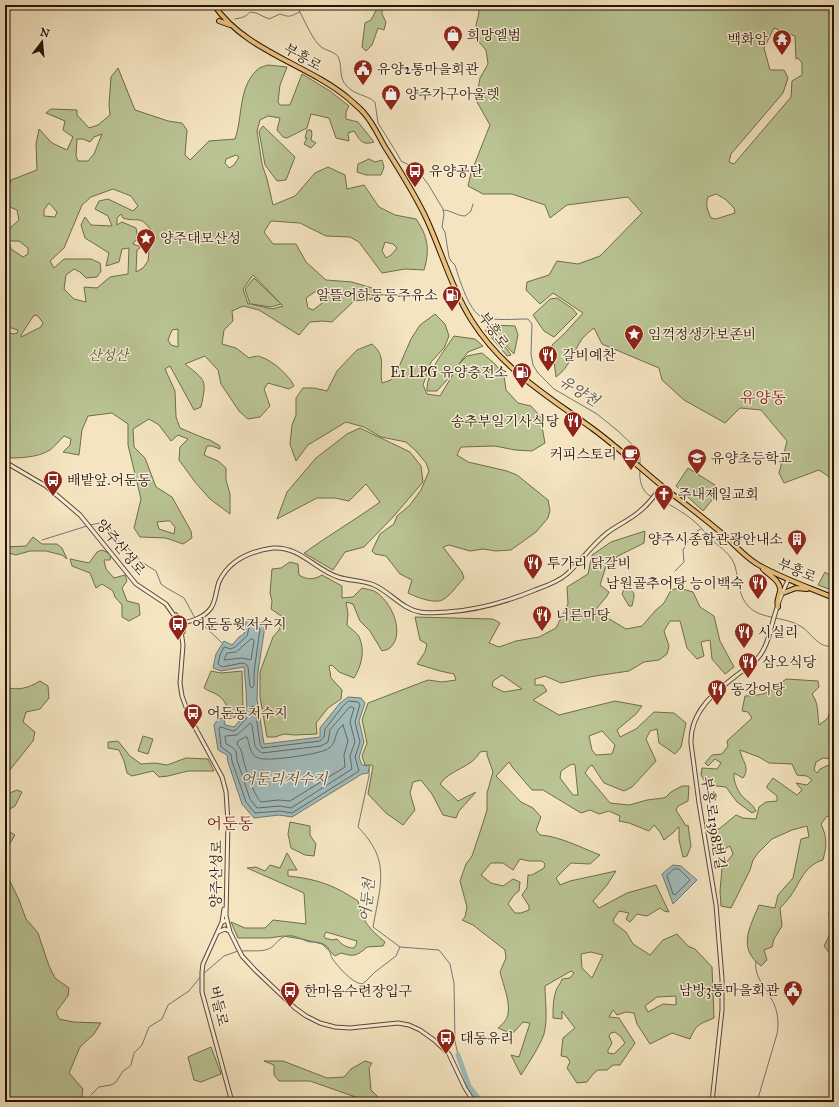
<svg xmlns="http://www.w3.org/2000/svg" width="839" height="1107" font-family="'IM FELL Great Primer','Noto Serif KR',serif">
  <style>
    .green { fill: #bac493; stroke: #706c4c; fill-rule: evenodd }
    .water { fill: #a1bcbd; stroke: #6f7974 }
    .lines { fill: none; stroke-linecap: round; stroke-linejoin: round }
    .shore { stroke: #636862; stroke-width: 1 }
    .stream { stroke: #6f7974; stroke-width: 1 }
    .river { stroke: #a1bcbd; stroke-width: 5 }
    .minor-casing { stroke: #594834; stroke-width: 5 }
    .major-casing { stroke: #251406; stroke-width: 6 }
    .minor { stroke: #f8edd6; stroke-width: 3 }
    .major { stroke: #eac280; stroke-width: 4 }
    .labels { text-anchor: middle; stroke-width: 3; stroke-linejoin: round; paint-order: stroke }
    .poi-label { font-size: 14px; fill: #251406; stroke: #f8edd6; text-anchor: start }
    .street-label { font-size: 14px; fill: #251406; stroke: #f8edd6 }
    .park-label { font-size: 14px; font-style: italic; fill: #595237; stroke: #f8edd6 }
    .water-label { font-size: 15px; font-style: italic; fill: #504f46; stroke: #f8edd6 }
    .quarter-label { font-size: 16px; fill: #7a1f14; stroke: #f8edd6 }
  </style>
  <rect width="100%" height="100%" fill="#f4e4c0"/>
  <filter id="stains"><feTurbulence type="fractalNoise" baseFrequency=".005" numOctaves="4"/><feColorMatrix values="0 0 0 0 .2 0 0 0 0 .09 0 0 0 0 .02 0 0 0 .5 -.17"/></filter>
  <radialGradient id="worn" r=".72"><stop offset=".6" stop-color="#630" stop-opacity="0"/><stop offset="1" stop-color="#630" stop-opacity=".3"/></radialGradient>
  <!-- green -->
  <path class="green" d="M379,5H382V14L386,22L384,30L378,28L372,45L366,51L362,47L365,23L371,20Z
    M478,5H834V480L819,470L784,483L779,473L787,441L761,410L740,408L725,423L684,400L662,380L659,368L602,344L594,328C590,331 585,335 582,339C573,352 570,367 556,377L552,345L565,333L583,313L553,293L540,304L526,290L527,282L549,275L557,261L578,264L600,256L642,213L628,197L567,205L550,218L545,205L512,194H483L468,186L471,173L490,125L476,100L480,78L488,64L486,50L478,41L476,25L479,13ZM774,28L795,36L796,59L798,58L802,63V75L792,81L791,97L734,164L729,162L731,154L783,93L788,78L784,70H770L764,48ZM716,194L725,199L734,208L735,213L716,219L711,218C708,211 705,205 708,197Z
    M268,65L287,67L280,85L278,102L280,105H290L302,74L330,91L349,106L346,112V119L358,122L374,142C362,146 360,140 354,131L348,133L349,141L336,138L329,118L311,114L307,128L287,138L283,137L277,130L280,118L268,116L260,120L257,131L262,164L267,179L273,205L295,196L315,173L328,167L345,175L347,189L364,185L379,207L395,215L416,219C428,236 430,250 424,270L405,269L382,273L359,242L350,237L326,236L300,223L271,221L264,232L273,244H296L306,262L326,280L352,282L372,288L373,299L354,301L332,322L323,321L310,322L299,335L259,310L243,306L232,311L233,321L224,330L222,344L236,348L249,358C252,357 258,355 261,357C272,360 290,376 294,386L289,389L268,383L264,389L270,406L260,417L248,419L239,411L221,384L218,370L205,356L185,364C206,381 207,379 201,407L194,410L170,366L165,369L175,391L176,417L180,428L206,439L210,440L220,446V449L212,446H207L204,455L218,461L226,468V480L230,494V514L210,499L195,482L179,460L180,447L188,439L178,435L171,441L159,425L149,419L133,429L134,447L145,458L156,487L172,497L191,531L192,538L183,544L166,538L140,537L134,528L141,499L128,445V424L112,413L88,416L82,430L79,455L63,452L70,445L71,439L64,436C60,440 55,446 50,450C37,458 19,458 5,458V431L8,424L5,413V332L14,334L17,333L18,330L5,326V226L10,228L19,220L17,210L5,205V199L11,180L37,170L36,144L39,129L52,143L67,150L73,137L63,130L65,121L46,113L51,109L77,110V115L89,128L98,125L110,115L109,105L111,77L118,68L135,110L168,121L182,123L187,130L185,155L190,160L209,141L235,139C243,116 238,88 257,70C260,67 265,66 268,65ZM102,134L94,154L88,161H78L76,156L77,139H83L90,142L94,137ZM236,155L239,157L234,165L229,168L225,163L226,159ZM113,189L131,196L138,206L133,211L108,199L99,201L95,209L108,216L112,226L91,225L85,217L81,225L85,238L109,253L106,266L119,262L122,249L129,248L128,274L110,277L97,288L84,287L86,302L74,299L64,289L66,275L74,269L80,272L86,278L97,277L101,271L100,263L91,259H64L54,268L50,261L64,248L82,205L91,197ZM49,203L57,212L55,217L44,216V210ZM121,214L123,218C138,223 139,214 151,230L148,261L143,268L136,272L137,250L141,247L133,244L134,242L138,239L136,228L122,222L117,225V218ZM19,241L28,248V254L23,257L11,249L9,241ZM385,242L393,244L397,248L391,255L386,258L382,251ZM253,275L283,306L272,309L251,304L271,307L281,304L254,278L245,289L250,304H248L243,289ZM316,291H322L327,295L321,304L313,310L308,308L306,298ZM34,315L38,316L43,323L41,327L21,337V335ZM178,329V347L171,345L168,340L172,330ZM166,521H170L175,527L174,534L159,529L157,522Z
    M263,126L295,157L286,180L277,181L265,165L259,131Z
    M307,130H311L312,134L311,140L316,143L311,148L304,144L307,138H305Z
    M369,159L375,162L382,160L384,167L381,175H366L357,172L358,164Z
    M557,298L573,309L577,314L554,337L544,331L533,315L550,299Z
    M435,314L445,324L449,336L444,348L431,362L423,385L427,394L440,396L455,371L437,391H427C426,373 444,351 454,336L475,339L483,346L468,352L459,364L467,356L482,353L495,364L504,375L506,390L518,403L531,406L540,416L545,443L532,451L515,450L495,446L461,447L457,455L468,462L507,471L517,475L548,500L550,510L548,518L536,532L511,550L496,551L483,549L470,551L449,545L443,547L462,572L464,578C458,584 451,595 444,599C436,605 416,597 408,593L412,580L400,574L386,556L375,554L372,551L380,534L394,524L397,516L410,505L421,490L429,471L426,463L416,451L406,442L381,437L364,427L346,422L308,445L296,461L290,444L292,425L296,415V398L303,388H314L327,391L337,371L357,350L372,344C387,357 379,367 382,383L391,380L398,369L411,339L420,325Z
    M492,325L515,326L518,335L514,354L499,338L487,327Z
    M485,330L507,349L511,355L507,356Z
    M360,428L410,452L421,466L423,482L393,517L364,547L345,552L333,570L304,553C329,535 355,520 380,502L366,484L349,501L335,498H317L277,519L287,492L316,458L347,434Z
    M688,468L715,485L712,490L717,494L703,511L676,486Z
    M645,531L644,543L618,556L606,566L600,585L609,592L607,596L597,608L606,617L626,629L642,626L655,611L664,603L671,590L679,588L693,592L700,607L714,616L720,641L734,667L725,674L712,659L710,640L701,642L704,656L697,659L687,648L680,621H670L664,631L669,646L667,654L659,660L644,662L629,671L595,676L561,683L545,676L535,679V685H543L547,691L533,700L559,715L615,701L642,706L636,714L617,730L620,737L636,729L654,712L674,713L686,723L681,747L675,754L659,743L657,729L650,731L646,739L656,761L632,787L624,791L604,783L592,765L589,767L585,773L610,803L629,805L647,800L663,798L666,797L671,792L682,786H689L688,801L678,806L676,810L686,826L688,825L691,846L687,856L683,857L679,840V827L677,828L674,832L664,840L660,832L654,825L649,831L629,823L619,821L620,816L609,811L599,814L590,810L581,813L543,790H532L513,768L509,762L496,776L521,802L533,808L541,817L536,830L540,835C559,836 582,848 600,855L590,864L571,863L556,878L560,885L570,881L616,871L607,885L593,901L599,908L627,893L656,885L669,912L664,911L660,908L647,916L637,914L630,922L626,919L629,913L619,911L613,920L614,923L626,932L633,944L650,955L663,940L677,934L688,946L695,949L712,967L714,1018C700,1024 696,1024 690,1039L672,1033L650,1044L637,1024L634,1013L626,1012L617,1015L613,1010L609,1017L619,1018L635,1043L620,1065H613L607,1070H598L593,1074L587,1082L577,1083L567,1068L570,1062L567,1057L561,1056L563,1038L575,1028L562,1011V1019L553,1018C553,1009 553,999 556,991C557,986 561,984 562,979L570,978L574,973L571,971L545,986C545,1001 548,1019 544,1034C539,1048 529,1062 521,1075L511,1055L519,1057L530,1023L523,1022L512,1034L498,1028C500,1026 503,1024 505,1021C514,1009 503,985 500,972L506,958L505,950L473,925L462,920L465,917L467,907L460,881L466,864L472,856L481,829L487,810V793L493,772L487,755V751L480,752C472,768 450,769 440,784L458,801L476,792L459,811L456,818L443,815L432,794L421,780L413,782L410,793L415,810L403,825L386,813L368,794L373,766L372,765H365L362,756L367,743L362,720L368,703L428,680L442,682L456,680L454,674L440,671L417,664L425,652L427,644L420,640L415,617L493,619L500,623L489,643L499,647L516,641L539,637L556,628L568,604L567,587L588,574L592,555L611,542ZM502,675L522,689L504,692L492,686L493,681ZM602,731L615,745L612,754L596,755L592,750L589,736ZM574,764L575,765L578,795H573L560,778L561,771L570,765ZM520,859L529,861H542L545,864L544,868L532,875H528L527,888L522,895L529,906V910L521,913H515L508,904L514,895L519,891L520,882L513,879L503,886L491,883L481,875L491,863H503L513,870ZM591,952L603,955L592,978L582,968L581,954ZM657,997L676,996V1005L663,1004L648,1012L645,1006ZM615,1032L621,1037L625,1043L614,1054L608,1053V1050L612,1043L609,1036L611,1033Z
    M33,537L42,544H57L62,548L67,559L62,555L46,551H30L16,555L5,552V547L26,546Z
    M102,550L111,554L110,560H104L106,569L114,578L125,575L127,581L122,588L127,601L139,604L140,615L129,621L122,617V605L115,597L113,591L102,584L96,588L90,573L72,566L70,559L89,563L97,552Z
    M290,562L298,564L299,575C307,580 314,580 322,575L342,586V598L353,597L362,588C366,589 371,590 374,591C391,600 406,633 390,648C388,650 384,650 382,651L370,631L360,621L353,604L346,602L348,614L347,625C351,629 359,634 360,639C365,652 361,667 354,678L339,672L332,665L329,666L331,678L342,690L341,699L328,708L316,723L317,734L294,735L284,734L275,737H267L260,697V672L273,637L279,630L284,618L271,609L272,601L270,593L272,569L281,568Z
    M825,572L834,578V591L818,585Z
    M627,587C637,594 634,595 632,606H629L622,594L624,589Z
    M211,671L221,673L242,671L243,707L234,718L231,717C228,708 225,699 216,694C212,692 208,691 204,688Z
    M786,679L818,681L819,687L812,694C819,704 817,712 819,725L828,718L834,696V818L827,816L821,824C827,837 827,845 823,860C803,866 800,884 789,898C786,902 783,905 780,908L782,926L774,939L772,947L764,950L767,960L761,966C737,948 750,927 759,905L775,908L778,895L793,878L801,839L809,837L807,826L792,830L772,839L758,853L753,860L750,870L731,908L721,906L720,891L722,868L733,854L730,846L719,852L714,851L709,829H719L736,815L743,818L756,819L759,807L766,802L777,801V796L767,788V786L773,778L797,795L802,790L796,783L807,785L812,780L807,776L797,775L792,764L769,763L759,757L740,750C741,760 751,767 743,778L734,773C733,781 738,793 745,799C750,803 753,805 756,811L752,813L737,802L726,787L707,785L701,775L702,768L717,769L721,763L715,759L708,766L705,763L712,755L722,754L728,746L727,741L752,718L748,712L742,711L745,696C767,695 769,693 786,679ZM823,758L832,759L833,763L820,769L817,773L814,770L816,762Z
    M40,681L48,686L49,698L40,709L26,712L23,722L35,732L33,741L5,776V687C19,691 28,688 40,681Z
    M143,736L153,739L148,754L138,751Z
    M118,741L130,756L141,764L155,763L167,765L186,758L208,759L214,771H188L168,776L159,777L153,771L132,776L127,773L124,761L119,750L108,748V742Z
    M17,790L22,792L15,806L5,812V795Z
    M290,822L310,826V835L316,844L314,856L305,855L291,848L288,834Z
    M5,829L15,835L9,845L8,850L5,857Z
    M287,853L297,870H288V876C317,879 334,885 358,901C363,923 369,928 385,942L383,946L367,947C357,956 354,957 341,953L335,956L322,944L302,939L283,936L269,938H238L231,922L245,928H265L273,920L306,924L304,893L247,868L256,867L265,871L270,865L280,868ZM326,932L357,941L356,945L354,948C347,948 342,945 337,939L332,940L325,938L324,936Z
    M5,871L19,900L26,919L38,933L49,966L55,978L69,988L68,996L56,1012L59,1019L73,1022L101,1023L94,1034L80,1047L69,1073L83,1089L81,1102H5Z
    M834,910V964L833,965L831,955L824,946L830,934L829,912Z
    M211,1047L221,1074L201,1082L194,1080L188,1057Z
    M264,1061H283L327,1078L344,1077L351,1069L365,1061L372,1063L369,1068L371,1090L381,1100L367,1101L310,1081H279L274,1075V1065Z"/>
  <!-- water -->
  <path class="water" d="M252,618L265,626L258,672L257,699L264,744L320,737V728L340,703L348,697L361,698L365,703L359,721L364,742L359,757L362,765L370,766L368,773L362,774L292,817L279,815L254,818L242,804L228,762L227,755L218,750L214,725L218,719L224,718L225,725L234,727L247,712L246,690L244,667L221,671L213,668L216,654L224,641L232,645L239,637L244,634L246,622Z
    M673,865L681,866L697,880L673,904L662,874Z"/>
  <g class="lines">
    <!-- shore -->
    <path class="shore" d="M250,624H253L260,629L254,672V686L252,688L250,686L248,667L246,664L242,663L222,667L218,664L220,655L224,647L231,649L235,647L247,636Z
      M251,639H253L254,641L251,660L242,658L224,660L227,653L236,652Z
      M349,701L358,702L360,704L355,722L360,742L355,757L359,771L292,813L280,811L255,813L246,802L232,761L231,754L221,747L219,728L221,727L233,731L236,730L250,714L251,707L253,706L255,708L260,744L262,748L320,741L324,737L325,729L343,706Z
      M350,707H352L354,708L350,722L355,742L350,756L352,769L291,808L280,806L257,808L250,799L237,760L236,751L232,747L226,744L225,736L237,735L250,723L252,725L255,746L258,750L262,753L321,746L328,742L330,730Z
      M343,725L348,741L344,755L345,767L290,801L278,800L261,802C254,796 245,768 243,758C242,752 241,749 237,744L238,741L245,737H247C250,744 249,752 256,757C258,758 261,759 265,759C275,760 323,754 329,748C338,742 333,731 343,725Z
      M674,869H679L690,880L675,895L673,894L667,876Z"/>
    <!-- stream -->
    <path class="stream" d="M296,5C304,18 309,34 319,45C324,51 337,51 339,59C342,67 339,78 346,85C355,96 366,94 375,102L378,123L398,155L401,161L409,165L421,175L428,184L443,209L444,214L442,227L445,232L449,257L451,261L455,265C459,278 469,312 482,317C494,321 515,319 528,319L532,324L531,354L533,365L538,373L554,389L597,414L618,431L638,450L640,456V466
      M235,19C241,18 246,17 250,12L256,13L269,19L280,14C291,18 290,16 300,12
      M443,210C451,210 457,216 465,216L471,211L473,204
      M640,469C639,480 641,492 652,497
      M655,498C668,503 683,512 694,521C701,527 707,535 713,541C722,549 731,554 735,566C739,580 738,595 748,606C760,620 786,616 802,627C813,635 819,649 834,646
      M90,525C117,519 106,525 116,540L125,545L143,563L156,571L161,584L165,587L184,598L195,618
      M697,531L701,529
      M42,540L87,526
      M675,571L684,562L683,550L689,539
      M198,620L222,643
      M369,769V776L358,827C383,853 384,871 377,906C376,913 374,920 373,927L400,947L439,950L450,964L454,983L455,1041L458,1055
      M242,951C251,950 264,953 272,947C279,941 282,934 293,936C299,937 304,941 310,942C315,942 321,942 325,945C330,948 330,954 332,958C338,967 352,983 362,984L366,981L375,972L396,956L400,947
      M756,961C753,977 768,990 774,1004C778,1013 779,1024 777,1034L757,1102
      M203,974L224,956L238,951
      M91,1095L99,1087L111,1085L116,1082L123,1071L129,1067L131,1065L134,1053L142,1045L149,1027L162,1019L168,1005L189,991L201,976"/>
    <!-- river -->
    <path class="river" d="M458,1055L469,1086L481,1102"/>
    <!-- minor casing -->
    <g class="minor-casing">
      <path id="minor" d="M5,462L46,486L80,515L136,584L166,604L180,624L183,645L180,683L182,696L190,718L222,777L226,792L228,822L226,916L230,932L242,956L255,970L295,1008L306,1016L320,1023L335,1027L350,1028L398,1023L409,1025L420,1030L434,1040L449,1054L465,1088L474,1102
        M176,615L180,620L186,622L184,626L183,632
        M180,624C191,621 204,618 211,608C216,601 216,590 219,582C229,560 251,551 273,548C299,546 316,570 338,577C350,581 362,580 374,585C390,592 402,609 420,612C429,614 438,612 447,612C479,610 506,602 535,590C546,586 558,582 567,574C581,561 592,545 607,533C617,525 630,520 640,511C649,504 655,495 662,486
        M227,920L222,922L203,964L202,972V992L232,1102
        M222,922L224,909
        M218,932L225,929L229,931
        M712,1102L722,1010V979L716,905L699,803L691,743C690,711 715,692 737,675C744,670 751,665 757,659C768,647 770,630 775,614C778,603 783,591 788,580"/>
    </g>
    <!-- major casing -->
    <g class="major-casing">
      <path id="major" d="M214,5C245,51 307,64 348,98C353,103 359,107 364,113C373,123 378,135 385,147C400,171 415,194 427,220C442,253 452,289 472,321C504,371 547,395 593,429C619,448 643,471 668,491C687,505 706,520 724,535C735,545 744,556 757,564C781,578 808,587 834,598
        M219,21L230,25
        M763,569C769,575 782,582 780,591C779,598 776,600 778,607
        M783,593L796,588L807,589"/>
    </g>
    <!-- minor -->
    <use href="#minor" class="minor"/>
    <!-- major -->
    <use href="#major" class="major"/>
  </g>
  <!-- icons -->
  <defs>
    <g id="shop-pin" transform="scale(1)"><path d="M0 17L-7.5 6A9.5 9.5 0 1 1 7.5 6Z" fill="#8f2418" stroke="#f8edd6"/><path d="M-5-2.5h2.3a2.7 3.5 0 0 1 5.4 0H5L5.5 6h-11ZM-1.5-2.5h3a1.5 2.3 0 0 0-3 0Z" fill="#fff"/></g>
    <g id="temple-pin" transform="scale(1)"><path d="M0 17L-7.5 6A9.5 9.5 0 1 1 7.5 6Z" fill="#8f2418" stroke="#f8edd6"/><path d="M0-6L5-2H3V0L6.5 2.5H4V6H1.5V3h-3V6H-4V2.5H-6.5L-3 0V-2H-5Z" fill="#fff"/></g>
    <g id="civic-pin" transform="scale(1)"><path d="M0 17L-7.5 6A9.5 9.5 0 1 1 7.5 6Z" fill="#8f2418" stroke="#f8edd6"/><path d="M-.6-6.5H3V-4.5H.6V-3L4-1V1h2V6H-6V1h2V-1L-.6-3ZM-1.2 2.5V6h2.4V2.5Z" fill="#fff"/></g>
    <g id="bus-pin" transform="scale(1)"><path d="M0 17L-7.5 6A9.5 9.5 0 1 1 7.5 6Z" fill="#8f2418" stroke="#f8edd6"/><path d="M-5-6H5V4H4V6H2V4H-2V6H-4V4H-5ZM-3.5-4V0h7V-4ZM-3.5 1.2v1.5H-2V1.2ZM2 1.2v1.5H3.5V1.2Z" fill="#fff"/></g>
    <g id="sight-pin" transform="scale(1)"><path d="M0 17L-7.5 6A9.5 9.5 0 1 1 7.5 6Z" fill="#8f2418" stroke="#f8edd6"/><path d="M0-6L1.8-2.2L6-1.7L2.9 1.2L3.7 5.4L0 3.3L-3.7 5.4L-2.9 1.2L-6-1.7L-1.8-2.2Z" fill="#fff"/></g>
    <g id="fuel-pin" transform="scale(1)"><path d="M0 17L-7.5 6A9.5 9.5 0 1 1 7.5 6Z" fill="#8f2418" stroke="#f8edd6"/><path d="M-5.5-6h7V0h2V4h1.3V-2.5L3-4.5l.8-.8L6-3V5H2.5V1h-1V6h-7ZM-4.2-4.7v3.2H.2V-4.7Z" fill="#fff"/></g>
    <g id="restaurant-pin" transform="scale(1)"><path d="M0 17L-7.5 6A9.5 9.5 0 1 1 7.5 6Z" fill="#8f2418" stroke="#f8edd6"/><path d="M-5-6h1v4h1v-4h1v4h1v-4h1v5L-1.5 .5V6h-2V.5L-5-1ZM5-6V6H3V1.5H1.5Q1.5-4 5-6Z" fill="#fff"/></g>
    <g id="cafe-pin" transform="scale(1)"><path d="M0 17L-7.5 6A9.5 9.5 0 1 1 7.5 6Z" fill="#8f2418" stroke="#f8edd6"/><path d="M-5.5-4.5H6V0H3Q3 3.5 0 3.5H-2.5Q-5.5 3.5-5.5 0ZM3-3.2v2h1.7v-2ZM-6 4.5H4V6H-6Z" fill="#fff"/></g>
    <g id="school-pin" transform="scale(1)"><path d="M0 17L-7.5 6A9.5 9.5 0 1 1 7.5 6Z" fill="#8f2418" stroke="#f8edd6"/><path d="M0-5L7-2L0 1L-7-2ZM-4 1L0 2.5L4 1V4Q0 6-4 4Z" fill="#fff"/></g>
    <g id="church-pin" transform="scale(1)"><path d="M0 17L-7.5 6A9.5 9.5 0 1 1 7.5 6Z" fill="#8f2418" stroke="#f8edd6"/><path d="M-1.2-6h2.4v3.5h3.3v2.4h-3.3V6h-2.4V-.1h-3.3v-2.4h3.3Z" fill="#fff"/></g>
    <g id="building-pin" transform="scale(1)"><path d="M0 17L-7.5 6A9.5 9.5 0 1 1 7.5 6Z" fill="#8f2418" stroke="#f8edd6"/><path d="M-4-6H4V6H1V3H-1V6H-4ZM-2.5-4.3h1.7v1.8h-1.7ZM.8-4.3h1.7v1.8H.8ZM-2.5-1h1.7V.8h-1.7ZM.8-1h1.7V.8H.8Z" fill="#fff"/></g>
  </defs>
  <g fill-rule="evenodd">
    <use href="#shop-pin" x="453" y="35"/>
    <use href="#temple-pin" x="782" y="39"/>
    <use href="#civic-pin" x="363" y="69"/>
    <use href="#shop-pin" x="391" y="94"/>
    <use href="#bus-pin" x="415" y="171"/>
    <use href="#sight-pin" x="146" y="238"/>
    <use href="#fuel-pin" x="452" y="295"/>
    <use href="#sight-pin" x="634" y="334"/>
    <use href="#restaurant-pin" x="548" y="355"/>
    <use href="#fuel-pin" x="522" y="372"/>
    <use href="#restaurant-pin" x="573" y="421"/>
    <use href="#cafe-pin" x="631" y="454"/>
    <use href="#school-pin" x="697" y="458"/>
    <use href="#bus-pin" x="53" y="480"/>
    <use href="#church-pin" x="664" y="494"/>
    <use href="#building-pin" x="797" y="539"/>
    <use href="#restaurant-pin" x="533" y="563"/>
    <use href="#restaurant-pin" x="758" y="583"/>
    <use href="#restaurant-pin" x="542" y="615"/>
    <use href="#bus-pin" x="178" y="624"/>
    <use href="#restaurant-pin" x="744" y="632"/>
    <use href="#restaurant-pin" x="748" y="662"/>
    <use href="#restaurant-pin" x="717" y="689"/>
    <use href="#bus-pin" x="193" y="713"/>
    <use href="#civic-pin" x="793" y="990"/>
    <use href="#bus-pin" x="290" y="991"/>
    <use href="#bus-pin" x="446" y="1038"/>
  </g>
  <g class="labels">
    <!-- poi labels -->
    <g class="poi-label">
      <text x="467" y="40">희망엘범</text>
      <text x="768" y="44" text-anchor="end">백화암</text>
      <text x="377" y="74">유양2통마을회관</text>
      <text x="405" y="99">양주가구아울렛</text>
      <text x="429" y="176">유양공단</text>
      <text x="160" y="243">양주대모산성</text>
      <text x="438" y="300" text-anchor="end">알뜰어하둥둥주유소</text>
      <text x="648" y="339">임꺽정생가보존비</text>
      <text x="562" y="360">갈비예찬</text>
      <text x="508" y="377" text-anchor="end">E1 LPG 유양충전소</text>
      <text x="559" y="426" text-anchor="end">송추부일기사식당</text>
      <text x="617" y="459" text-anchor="end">커피스토리</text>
      <text x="711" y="463">유양초등학교</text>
      <text x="67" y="485">배밭앞.어둔동</text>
      <text x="678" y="499">주내제일교회</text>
      <text x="783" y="544" text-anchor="end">양주시종합관광안내소</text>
      <text x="547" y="568">투가리 닭갈비</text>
      <text x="744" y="588" text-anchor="end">남원골추어탕 능이백숙</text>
      <text x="556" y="620">너른마당</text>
      <text x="192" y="629">어둔동윗저수지</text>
      <text x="758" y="637">시실리</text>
      <text x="762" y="667">삼오식당</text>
      <text x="731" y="694">동강어탕</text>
      <text x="207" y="718">어둔동저수지</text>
      <text x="779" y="995" text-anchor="end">남방3통마을회관</text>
      <text x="304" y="996">한마음수련장입구</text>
      <text x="460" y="1043">대동유리</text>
    </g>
    <!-- street labels -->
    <g class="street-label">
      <text transform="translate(303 57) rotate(29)" y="5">부흥로</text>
      <text transform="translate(494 330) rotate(54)" y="5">부흥로</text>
      <text transform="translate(121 547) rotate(50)" y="5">양주산성로</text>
      <text transform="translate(797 570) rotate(23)" y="5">부흥로</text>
      <text transform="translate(714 823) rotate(81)" y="5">부흥로1398번길</text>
      <text transform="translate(216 874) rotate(-89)" y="5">양주산성로</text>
      <text transform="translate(219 1006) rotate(77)" y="5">버들로</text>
    </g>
    <!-- park labels -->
    <g class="park-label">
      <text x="108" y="360">산성산</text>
    </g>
    <!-- water labels -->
    <g class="water-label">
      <text transform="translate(579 391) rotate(32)" y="5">유양천</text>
      <text x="284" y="784">어둔리저수지</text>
      <text transform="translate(367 900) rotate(-84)" y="5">어둔천</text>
    </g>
    <!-- quarter labels -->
    <g class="quarter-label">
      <text x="763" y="403">유양동</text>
      <text x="230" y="829">어둔동</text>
    </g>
  </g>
  <!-- margin -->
  <rect width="839" height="1107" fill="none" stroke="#f4e4c0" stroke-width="20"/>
  <rect x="6" y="6" width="827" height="1095" fill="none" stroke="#251406" stroke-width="2"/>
  <rect x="10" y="10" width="819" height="1087" fill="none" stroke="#251406"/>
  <!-- north arrow -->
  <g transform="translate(42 42) rotate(16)" stroke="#f8edd6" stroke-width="3" paint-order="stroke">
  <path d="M0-3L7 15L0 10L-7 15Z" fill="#251406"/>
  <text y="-6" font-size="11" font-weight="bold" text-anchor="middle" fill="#251406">N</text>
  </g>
  <rect width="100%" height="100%" filter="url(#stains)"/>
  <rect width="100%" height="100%" fill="url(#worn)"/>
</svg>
